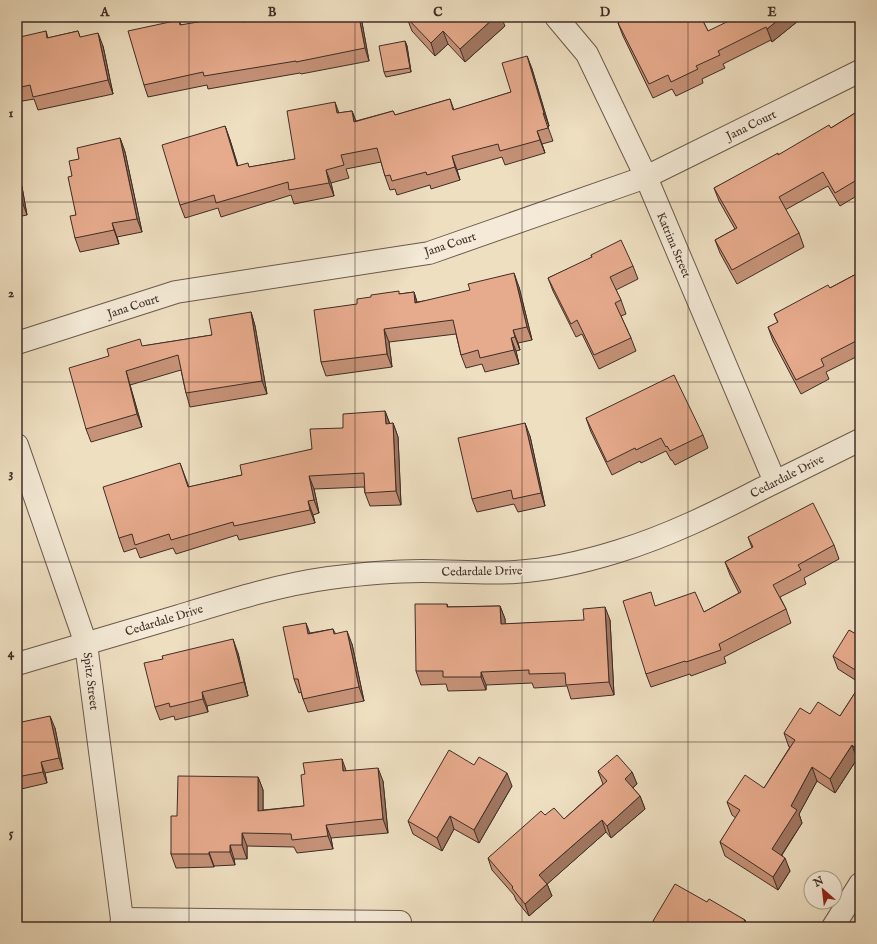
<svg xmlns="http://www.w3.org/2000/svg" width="877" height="944" font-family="'IM FELL English',serif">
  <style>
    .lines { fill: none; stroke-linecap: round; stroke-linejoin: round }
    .minor-casing { stroke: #6b5a4d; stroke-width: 24 }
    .tertiary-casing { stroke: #6b5a4d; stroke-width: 24 }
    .minor { stroke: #f4ead7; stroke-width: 22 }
    .tertiary { stroke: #f4ead7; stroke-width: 22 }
    .wall { fill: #c69278; stroke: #3f2d26 }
    .shaded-wall { fill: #a17762; stroke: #3f2d26 }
    .building { fill: #e6aa8c; stroke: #3f2d26 }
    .grid { fill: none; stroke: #3f2d26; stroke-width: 1; stroke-opacity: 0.55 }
    .labels { text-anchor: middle; stroke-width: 3; stroke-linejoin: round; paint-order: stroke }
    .street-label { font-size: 12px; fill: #3f2d26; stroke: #f4ead7 }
    .neatline { fill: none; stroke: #3f2d26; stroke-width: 1.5 }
    .grid-label { font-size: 13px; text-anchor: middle; font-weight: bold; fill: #3f2d26 }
  </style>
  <rect width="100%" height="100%" fill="#eedfc1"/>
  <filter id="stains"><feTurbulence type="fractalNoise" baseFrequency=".005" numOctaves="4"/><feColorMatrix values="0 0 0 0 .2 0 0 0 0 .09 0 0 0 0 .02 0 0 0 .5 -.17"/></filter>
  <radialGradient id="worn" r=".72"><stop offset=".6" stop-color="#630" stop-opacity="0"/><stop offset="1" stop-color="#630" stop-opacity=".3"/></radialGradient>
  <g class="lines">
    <!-- minor casing -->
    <g class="minor-casing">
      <path id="minor" d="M556,17L587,54L646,177L775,482
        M17,343L176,292L429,253L646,177L860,71
        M17,664C71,648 125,632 179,616C228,601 278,585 329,578C360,574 391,571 422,571C453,571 484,574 515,572C548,570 587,561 619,551C668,536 715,513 761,489C794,473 827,456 860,440
        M122,919L400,922
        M833,927L860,884"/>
    </g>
    <!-- tertiary casing -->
    <g class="tertiary-casing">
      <path id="tertiary" d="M17,445L86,644L122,919L121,927"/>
    </g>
    <!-- minor -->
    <use href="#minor" class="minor"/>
    <!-- tertiary -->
    <use href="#tertiary" class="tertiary"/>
  </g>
  <!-- wall -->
  <path class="wall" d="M361,17L369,61L301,74L300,73L208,89L207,85L148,97L144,85L179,20L181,25L244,22Z
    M620,17H701L708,31L803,17L772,42L771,40L723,64L725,68L702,79L703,83L676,96L672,89L653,98L623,36L618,23L622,21Z
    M407,18L505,26L465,62L448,44L435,56L412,31Z
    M46,31L48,38L78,31L80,37L103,46L113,94L38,110L34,99L17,102V42L21,41Z
    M405,41L407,46L411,72L386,77L384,72Z
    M527,56L532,69L549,126L548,127L553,141L542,144L545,153L505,165L502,157L457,170L460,180L431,189L430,185L397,195L395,189L390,190L385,176L381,162L346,169L349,178L331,183L334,196L294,204L291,195L221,217L218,208L185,218L180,205L225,126L230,140L238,166L250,167L295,159L339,113L352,111L356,121L393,111L395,115L450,99L454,110L511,92Z
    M860,110V194L840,206L828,186L785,210L799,233L804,247L737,284L720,253L715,240L735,229L719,201L714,188L831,128Z
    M120,138L125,152L142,232L117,237L119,244L80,252L75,238L76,215L72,176L79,159Z
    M17,175L22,187L27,215L17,217Z
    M591,255L633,266L638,279L616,290L621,300L626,314L621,316L631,338L636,351L599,369L582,334L576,337L553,291L548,278L592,258Z
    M860,272V355L826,372L829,379L801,394L773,341L768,327L778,323L774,314L830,288Z
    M519,287L532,340L518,343L520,350L516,351L519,364L485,372L482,364L466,368L461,355L456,334L389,342L392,367L326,376L321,362L357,304L400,294L414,292L417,302Z
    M251,312L255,326L267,394L190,407L186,393L181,370L130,385L142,427L91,442L86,429L143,346L212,335Z
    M385,411L390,424L393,423L398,437L401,505L370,506L365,493L364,487L314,489L319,513L313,515L315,523L239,540L237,535L176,554L173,548L140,558L136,548L124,552L119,538L180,463L189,487L242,475L312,449L343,428Z
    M586,418L703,435L708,448L675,465L672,460H671L666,451L641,463L640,461L612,475L591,432Z
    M530,436L545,506L518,512L514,504L477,512L472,499Z
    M748,537L834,545L839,559L804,578L806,584L780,597L786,609L791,623L724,657L726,663L691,676L690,674L651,687L646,674L656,606L704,612L739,593L730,575L725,562L752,548Z
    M447,604L448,607L500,606L505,619V624L610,620L614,695L571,699L567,686L534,688L532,683L486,685V690L448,691L446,684L421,685L416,671Z
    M860,628V683L838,669L833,656L856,634Z
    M333,629L335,633L352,644L364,701L308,712L303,699L301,692L299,693L294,679L310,633Z
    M238,653L248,696L207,706L208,712L175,720L174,716L160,720L155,707Z
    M860,685L859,760L857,759L835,793L817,781L799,814L802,823L782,855L790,871L778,890L725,856L720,842L736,818L732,815L727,802L764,788L790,747H789L784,733L810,714L840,716Z
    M17,723L55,728L63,769L45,773L47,783L17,790Z
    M346,771L383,781L388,833L331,838L333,849L297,853L294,847L247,846V859H234L235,865L214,866V867L176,868L171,854L177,816L258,777L263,790V810L304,806Z
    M598,771L632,772L637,784L633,788L640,796L645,809L611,838L606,832L547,884L552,896L529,916L516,900L514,895L492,870L488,858L545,815L564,819L603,784Z
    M512,786L479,843L454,829L442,851L413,834L408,821Z
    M707,902L745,920L747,927H655L653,921Z"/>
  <!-- shaded-wall -->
  <path class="shaded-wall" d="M359,17H361L369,61L365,48Z
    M495,17H501L505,26L465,62L460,49Z
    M782,17H803L772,42L767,29Z
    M443,31L448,44L435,56L431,43Z
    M98,33L103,46L113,94L108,80Z
    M405,41L407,46L411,72L410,68Z
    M527,56L532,69L549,126L544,113Z
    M335,102L340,116L337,113Z
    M352,111L357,124L354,122Z
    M225,126L230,140L242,179L237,166Z
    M537,131L542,144L545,153L540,140Z
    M120,138L125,152L142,232L137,219Z
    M452,156L457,170L460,180L455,167Z
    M326,170L331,183L334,196L329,183Z
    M17,175L22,187L27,215L22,201Z
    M112,223L117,237L119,244L114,230Z
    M514,273L519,287L532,340L527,327Z
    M414,292L418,306L415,303Z
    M251,312L255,326L267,394L262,381Z
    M384,329L389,342L392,367L387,354Z
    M513,330L518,343L520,350L515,337Z
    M511,338L516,351L519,364L514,350Z
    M126,371L142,427L137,414Z
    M385,411L390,425L386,424Z
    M393,423L398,437L401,505L396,491Z
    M525,423L530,436L545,506L541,493Z
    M309,476L314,489L319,513L314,500Z
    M308,501L313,515L315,523L310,510Z
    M500,606L505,619L506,638L501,624Z
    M605,607L610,620L614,695L609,682Z
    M306,623L311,636L308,634Z
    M347,631L352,644L364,701L359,687Z
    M233,639L238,653L248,696L244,682Z
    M481,672L486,685V690L481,677Z
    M202,692L207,706L208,712L203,699Z
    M50,716L55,728L63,769L59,758Z
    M860,738V759L859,760L854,747Z
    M852,745L857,759L835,793L830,779Z
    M342,759L347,773L343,771Z
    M41,762L45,773L47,783L43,772Z
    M812,767L817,781L799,814L802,823L777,862L772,849L791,806Z
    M378,768L383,781L388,833L383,819Z
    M632,772L637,784L629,791L625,779Z
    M507,773L512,786L479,843L474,830Z
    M258,777L263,790V824L258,811Z
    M640,796L645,809L611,838L607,826Z
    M450,816L454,829L442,851L437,838Z
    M602,820L606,832L544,887L539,875Z
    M326,825L331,838L333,849L328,836Z
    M242,833L247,846V859L242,845Z
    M230,845L234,859L235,865L230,852Z
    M209,852L214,866V867L209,854Z
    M785,858L790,871L778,890L773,877Z
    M547,884L552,896L529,916L525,904Z
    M745,920L747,927H740Z"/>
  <!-- building -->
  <path class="building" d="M228,17H242L243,22L267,18V21L286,17H359L365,48L296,62V61L204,76L203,72L144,85L128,31L179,20L180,25Z
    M408,17H495L460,49L443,31L431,43L407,18Z
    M622,17H701L708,31L737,17H782L767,29L766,27L718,51L720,55L696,66L698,69L671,82L668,75L649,84L618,23L623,20Z
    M46,31L47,38L78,31L80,37L98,33L108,80L33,97L30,85L17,88V42L21,41L20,37Z
    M405,41L410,68L384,72L379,46Z
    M527,56L544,113H543L548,128L537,131L540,140L500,151L498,144L452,156L455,167L427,175L426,172L392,181L390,175L385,176L377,148L341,155L344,165L326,170L329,183L289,190L288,182L216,203L214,195L180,205L162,145L225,126L237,166L248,163L249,167L295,159L287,111L335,102L337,113L352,111L354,122L393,111L395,115L450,99L453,110L511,92L502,63Z
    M860,110V178L835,193L823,172L779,197L799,233L732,270L715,240L737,228L714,188L778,153V155L829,125L831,128Z
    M120,138L137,219L112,223L114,230L75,238L70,216L76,215L68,177L72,176L69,161L79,159L77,148Z
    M17,176L22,201L17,202Z
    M621,240L633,266L610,277L621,300L615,303L631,338L594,355L577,320L571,324L548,278L592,257L591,255Z
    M860,272V339L821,359L824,366L796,380L768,327L778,322L774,314L828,285L830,288Z
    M514,273L527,327L513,330L515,337L511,338L514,350L480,358L478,350L461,355L453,320L384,329L387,354L321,362L314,310L357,304V299L371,297V295L399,291V294L414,292L415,303L470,290L468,284Z
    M251,312L262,381L186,393L178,355L126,371L137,414L86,429L69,368L109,356L107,349L140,339L142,346L212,335L209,319Z
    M674,375L703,435L670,451L667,446L666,447L661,438L636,450L635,448L607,462L586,418Z
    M385,411L386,424L393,423L396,491L365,493L364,473L309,476L314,500L308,501L310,510L234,526L233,522L171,540L169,534L135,545L132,534L119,538L103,487L180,463L188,487L242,475L240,465L312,449L310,429L343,428V414Z
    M525,423L541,493L513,499L511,490L472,499L458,438Z
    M813,503L834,545L798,565L801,570L773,585L786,609L719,644L721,650L686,662L685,661L646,674L623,601L651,592L655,606L695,592L704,612L741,592L725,562L753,547L748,537Z
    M415,604H447V607L500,606L501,624L584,620L583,609L605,607L609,682L566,685L565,673L529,674V670L481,672V677H443V671H416Z
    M306,623L308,634L333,629L334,634L347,631L359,687L303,699L298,679H294L283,627Z
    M860,628V673L833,656L849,630L856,634Z
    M233,639L244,682L202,692L203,699L170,707L169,703L155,707L144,663L163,659L162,656Z
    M860,685V738L854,747L852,745L830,779L812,767L791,806L797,810L772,849L785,858L773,877L720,842L740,810L727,802L745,775L764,788L795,740L784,733L800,708L810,714L818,702L840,716Z
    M50,716L59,758L41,762L43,772L17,777V723Z
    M449,750L474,765L479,757L507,773L474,830L450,816L437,838L408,821Z
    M617,755L632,772L625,779L640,796L607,826L602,820L539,875L547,884L525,904L512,888L513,887L488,858L541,811L545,815L554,808L564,819L607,781L598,771Z
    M342,759L343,771L378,768L383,819L326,825L328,836L292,840L291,834L242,833V845H230V852H209V854H171V816H177L178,776L258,777V811L304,806L301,775L305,774L303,763Z
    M675,884L707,902L709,899L745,920L740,927H663L653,921Z"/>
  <!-- grid -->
  <path class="grid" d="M189,17V927M355,17V927M522,17V927M688,17V927M17,202H860M17,382H860M17,562H860M17,742H860"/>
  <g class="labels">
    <!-- street labels -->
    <g class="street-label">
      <text transform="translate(751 125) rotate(-26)" y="4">Jana Court</text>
      <text transform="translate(450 244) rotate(-18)" y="4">Jana Court</text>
      <text transform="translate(674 245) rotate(67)" y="4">Katrina Street</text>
      <text transform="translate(133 306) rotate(-18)" y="4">Jana Court</text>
      <text transform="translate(787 476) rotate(-27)" y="4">Cedardale Drive</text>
      <text transform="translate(482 571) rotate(-1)" y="4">Cedardale Drive</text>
      <text transform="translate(164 620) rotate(-17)" y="4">Cedardale Drive</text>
      <text transform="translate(91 681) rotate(83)" y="4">Spitz Street</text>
    </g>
  </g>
  <!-- margin -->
  <rect width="877" height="944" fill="none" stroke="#eedfc1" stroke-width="44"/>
  <!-- north arrow -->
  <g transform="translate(823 890) rotate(332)"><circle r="19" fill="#f4ead7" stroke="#ac9e90"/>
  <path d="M0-3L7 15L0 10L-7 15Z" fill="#8f2418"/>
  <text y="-6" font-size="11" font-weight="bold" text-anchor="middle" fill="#3f2d26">N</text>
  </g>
  <rect x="22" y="22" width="833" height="900" class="neatline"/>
  <g class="grid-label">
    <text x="105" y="16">A</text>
    <text x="272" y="16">B</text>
    <text x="438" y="16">C</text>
    <text x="605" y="16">D</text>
    <text x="772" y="16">E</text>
    <text x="11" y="117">1</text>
    <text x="11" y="297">2</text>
    <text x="11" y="477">3</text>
    <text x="11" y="657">4</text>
    <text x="11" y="837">5</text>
  </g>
  <rect width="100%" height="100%" filter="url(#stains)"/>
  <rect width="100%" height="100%" fill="url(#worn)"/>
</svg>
